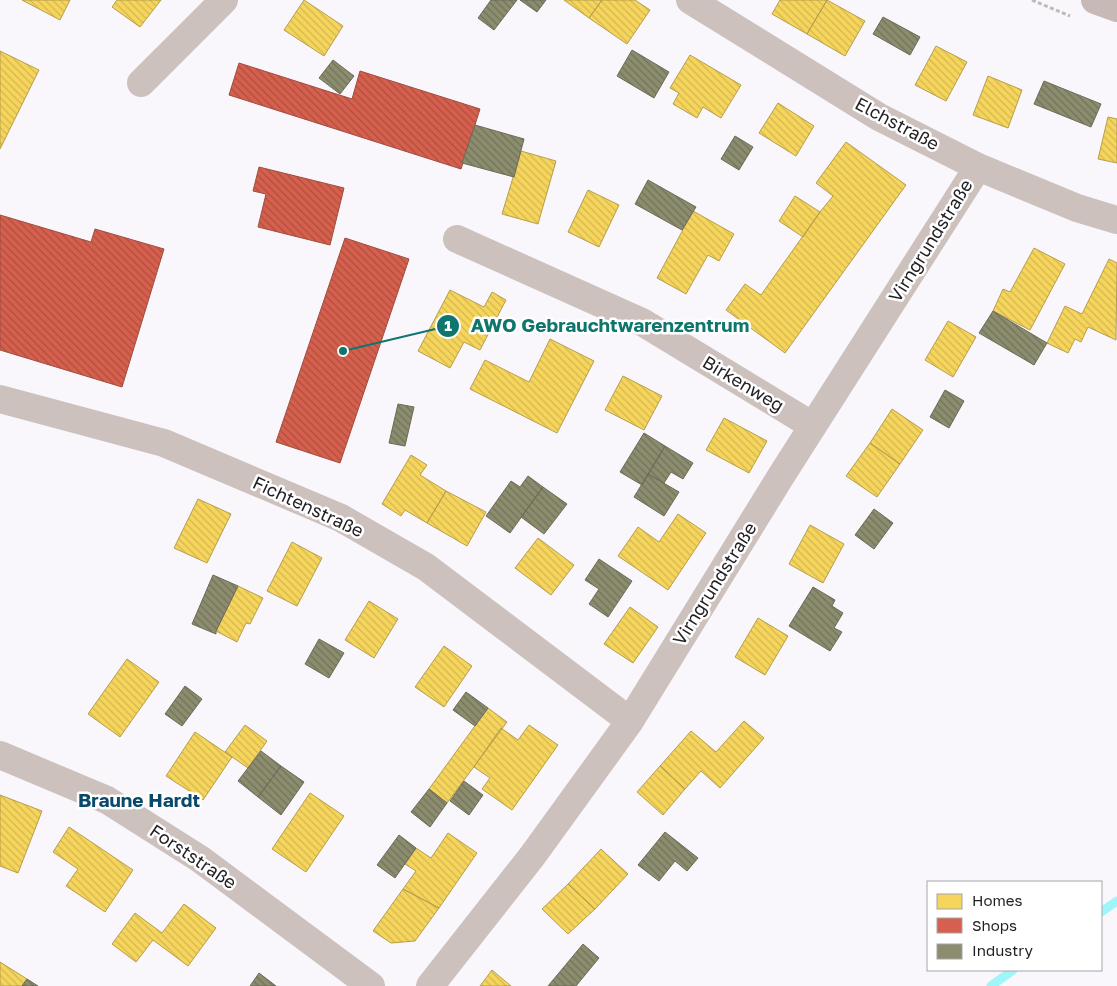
<svg xmlns="http://www.w3.org/2000/svg" width="1117" height="986" font-family="'Golos Text',sans-serif">
  <style>
    .homes { fill: url(#homes-back-hatch); stroke: #b69e4b }
    .shops { fill: url(#shops-back-hatch); stroke: #a04c40 }
    .industry { fill: url(#industry-back-hatch); stroke: #6c6b58 }
    .lines { fill: none; stroke-linecap: round; stroke-linejoin: round }
    .stream { stroke: #a0f5f8; stroke-width: 9 }
    .path { stroke: #c1b9b8; stroke-width: 3; stroke-dasharray: 4 2.5; stroke-linecap: butt }
    .minor { stroke: #cdc1be; stroke-width: 28 }
    .primary { stroke: #c7b9b6; stroke-width: 28 }
    .labels { text-anchor: middle; stroke-width: 5; stroke-linejoin: round; paint-order: stroke }
    .street-label { font-size: 18px; fill: #211f23; stroke: #fff }
    .neighbourhood-label { font-size: 19px; font-weight: bold; fill: #094969; stroke: #fff }
    .leader { fill: none; stroke: #0f766e; stroke-width: 2 }
    .callout-dot { fill: #0f766e; stroke: #fff; stroke-width: 2 }
    .mark-label { font-size: 15px; text-anchor: middle; font-weight: bold; fill: #fff }
    .callout-label { font-size: 19px; text-anchor: middle; font-weight: bold; fill: #0f766e; stroke: #fff; stroke-width: 5; stroke-linejoin: round; paint-order: stroke }
  </style>
  <defs>
    <pattern id="homes-back-hatch" width="6" height="6" patternUnits="userSpaceOnUse" patternTransform="scale(1.25)"><rect width="6" height="6" fill="#f6d55c"/><path d="M-1 5l2 2M0 0l6 6M5-1l2 2" fill="none" stroke="#d3b650"/></pattern>
    <pattern id="shops-back-hatch" width="6" height="6" patternUnits="userSpaceOnUse" patternTransform="scale(1.25)"><rect width="6" height="6" fill="#d6604d"/><path d="M-1 5l2 2M0 0l6 6M5-1l2 2" fill="none" stroke="#ad4f40"/></pattern>
    <pattern id="industry-back-hatch" width="6" height="6" patternUnits="userSpaceOnUse" patternTransform="scale(1.25)"><rect width="6" height="6" fill="#8c8c6e"/><path d="M-1 5l2 2M0 0l6 6M5-1l2 2" fill="none" stroke="#72725a"/></pattern>
  </defs>
  <rect width="100%" height="100%" fill="#f9f7fc"/>
  <!-- homes -->
  <path class="homes" d="M22,0H70L60,20Z
    M117,0H161L140,27L112,7Z
    M304,0L343,26L324,56L284,30Z
    M564,0H602L589,18Z
    M602,0H635L650,10L627,44L589,18Z
    M780,0H827L807,34L772,14Z
    M827,0L865,21L845,56L807,34Z
    M936,46L967,62L946,101L915,85Z
    M0,51L39,70L0,149Z
    M690,55L741,85L721,118L703,107L697,118L673,104L679,93L670,88Z
    M988,76L1022,90L1008,128L973,115Z
    M778,103L814,126L796,156L759,133Z
    M1108,117L1117,119V163L1098,159Z
    M846,142L906,185L785,353L726,310L745,284L761,295L820,212L833,196L816,183Z
    M521,151L556,161L538,224L502,214Z
    M588,190L619,205L599,247L568,232Z
    M795,196L820,212L803,237L779,221Z
    M693,211L734,234L719,261L708,255L686,294L657,278Z
    M1034,248L1065,264L1030,330L993,311L1003,289L1010,292Z
    M1109,259L1117,263L1116,340L1088,327L1081,342L1075,339L1068,353L1047,343L1065,306L1082,314Z
    M450,290L484,307L492,292L506,300L480,350L464,342L450,368L418,351Z
    M948,321L976,337L953,377L925,360Z
    M550,339L594,361L557,433L470,389L485,360L529,382Z
    M623,376L662,396L644,430L605,410Z
    M892,409L923,430L900,464L870,443Z
    M724,418L767,441L749,473L706,450Z
    M870,443L900,464L877,497L846,476Z
    M411,455L427,465L420,475L446,491L427,523L405,510L401,516L382,504Z
    M446,491L486,512L467,546L427,523Z
    M198,499L231,514L207,563L174,548Z
    M678,514L706,533L668,590L618,556L638,527L659,542Z
    M810,525L844,544L823,583L789,564Z
    M538,538L574,565L551,595L515,568Z
    M292,542L322,558L297,606L267,591Z
    M238,586L263,598L250,624L246,623L237,642L216,631Z
    M369,601L398,619L374,658L345,640Z
    M630,607L658,627L633,663L604,644Z
    M758,618L788,636L765,675L735,657Z
    M444,646L472,666L444,707L415,687Z
    M127,659L159,682L120,737L88,714Z
    M488,708L507,722L447,803L429,789Z
    M744,721L764,738L720,788L701,771L685,789L660,766L691,731L716,752Z
    M245,725L267,741L248,768L225,752Z
    M529,725L558,745L512,810L482,789L490,778L474,767L501,728L518,740Z
    M195,732L232,757L203,800L166,776Z
    M660,766L685,789L663,815L637,792Z
    M310,793L344,816L306,872L272,849Z
    M0,795L42,811L18,873L0,866Z
    M69,827L133,870L105,912L66,886L78,869L53,852Z
    M448,833L477,853L439,908L403,889L416,871L405,864L416,848L431,858Z
    M601,849L628,874L595,909L568,884Z
    M568,884L595,909L568,934L542,909Z
    M403,889L439,908L415,941L391,943L373,931Z
    M184,904L216,928L188,966L153,940L136,962L112,944L135,913L162,933Z
    M0,962L27,979L22,986H0Z
    M492,970L511,986H480Z"/>
  <!-- shops -->
  <path class="shops" d="M239,63L352,99L360,71L480,109L461,169L229,95Z
    M259,167L344,188L330,245L258,227L266,194L253,191Z
    M0,215L91,242L95,229L164,249L122,387L0,350Z
    M345,238L409,259L340,463L276,442Z"/>
  <!-- industry -->
  <path class="industry" d="M491,0H517L494,30L478,18Z
    M520,0H546L537,12Z
    M883,17L920,37L910,55L873,34Z
    M632,50L669,72L654,98L617,76Z
    M333,60L354,76L340,94L319,78Z
    M1044,81L1101,104L1091,127L1034,104Z
    M475,125L524,139L514,177L462,163Z
    M735,136L753,147L739,170L721,159Z
    M648,180L696,207L682,230L635,204Z
    M993,311L1047,343L1034,365L979,333Z
    M945,390L964,401L949,428L930,417Z
    M398,404L414,407L405,446L389,443Z
    M644,433L665,446L642,485L620,472Z
    M665,446L693,463L683,479L671,472L664,483L648,474Z
    M648,474L679,492L664,516L634,497Z
    M528,476L543,487L510,533L486,516L511,481L520,487Z
    M543,487L567,504L544,534L521,517Z
    M874,509L893,523L874,549L855,535Z
    M599,559L632,581L608,617L589,604L599,589L585,580Z
    M213,575L238,586L216,631V634L192,624Z
    M813,587L835,600L832,606L843,613L834,628L842,632L830,651L789,626Z
    M319,639L344,653L329,678L305,664Z
    M185,686L202,699L182,726L165,714Z
    M466,692L488,708L475,726L453,710Z
    M261,751L281,766L258,797L238,781Z
    M281,766L304,782L281,815L258,797Z
    M464,781L483,795L469,815L450,801Z
    M429,789L447,803L430,827L411,812Z
    M665,832L698,858L687,871L675,861L659,881L638,865Z
    M399,835L416,848L395,878L377,865Z
    M583,944L599,958L576,986H548Z
    M259,973L276,986H250Z
    M27,979L38,986H22Z"/>
  <g class="lines">
    <!-- stream -->
    <path class="stream" d="M1101,912L1117,901
      M991,986L1013,970"/>
    <!-- path -->
    <path class="path" d="M1032,0L1070,16"/>
    <!-- minor -->
    <path class="minor" d="M690,0L879,117L978,167L1077,208L1117,220
      M141,83L224,0
      M457,239L642,322L813,426
      M0,399L164,443L341,518L426,567L630,721
      M0,755L107,800L200,859L371,986
      M430,986L533,855L630,721L781,476L978,167"/>
    <!-- primary -->
    <path class="primary" d="M1095,0L1117,8"/>
  </g>
  <g class="labels">
    <!-- street labels -->
    <g class="street-label">
      <text transform="translate(897 124) rotate(28)" y="6">Elchstraße</text>
      <text transform="translate(931 241) rotate(-58)" y="6">Virngrundstraße</text>
      <text transform="translate(743 384) rotate(31)" y="6">Birkenweg</text>
      <text transform="translate(308 507) rotate(25)" y="6">Fichtenstraße</text>
      <text transform="translate(715 584) rotate(-58)" y="6">Virngrundstraße</text>
      <text transform="translate(193 857) rotate(34)" y="6">Forststraße</text>
    </g>
    <!-- neighbourhood labels -->
    <g class="neighbourhood-label">
      <text x="139" y="807">Braune Hardt</text>
    </g>
  </g>
  <!-- callouts -->
  <path class="leader" d="M343 351L448 326"/>
  <g class="callout-dot">
    <circle cx="343" cy="351" r="5"/>
    <circle cx="448" cy="326" r="12"/>
  </g>
  <g class="mark-label">
    <text x="448" y="331">1</text>
  </g>
  <g class="callout-label">
    <text x="610" y="332">AWO Gebrauchtwarenzentrum</text>
  </g>
  <!-- legend -->
  <rect x="927" y="881" width="175" height="90" fill="#ffffff" stroke="#a6a5a7"/>
  <rect x="937" y="894" width="25" height="15" fill="#f6d55c" stroke="#a6a5a7"/>
  <text x="972" y="906" font-size="15" fill="#211f23">Homes</text>
  <rect x="937" y="918" width="25" height="15" fill="#d6604d" stroke="#a6a5a7"/>
  <text x="972" y="931" font-size="15" fill="#211f23">Shops</text>
  <rect x="937" y="944" width="25" height="15" fill="#8c8c6e" stroke="#a6a5a7"/>
  <text x="972" y="956" font-size="15" fill="#211f23">Industry</text>
</svg>
